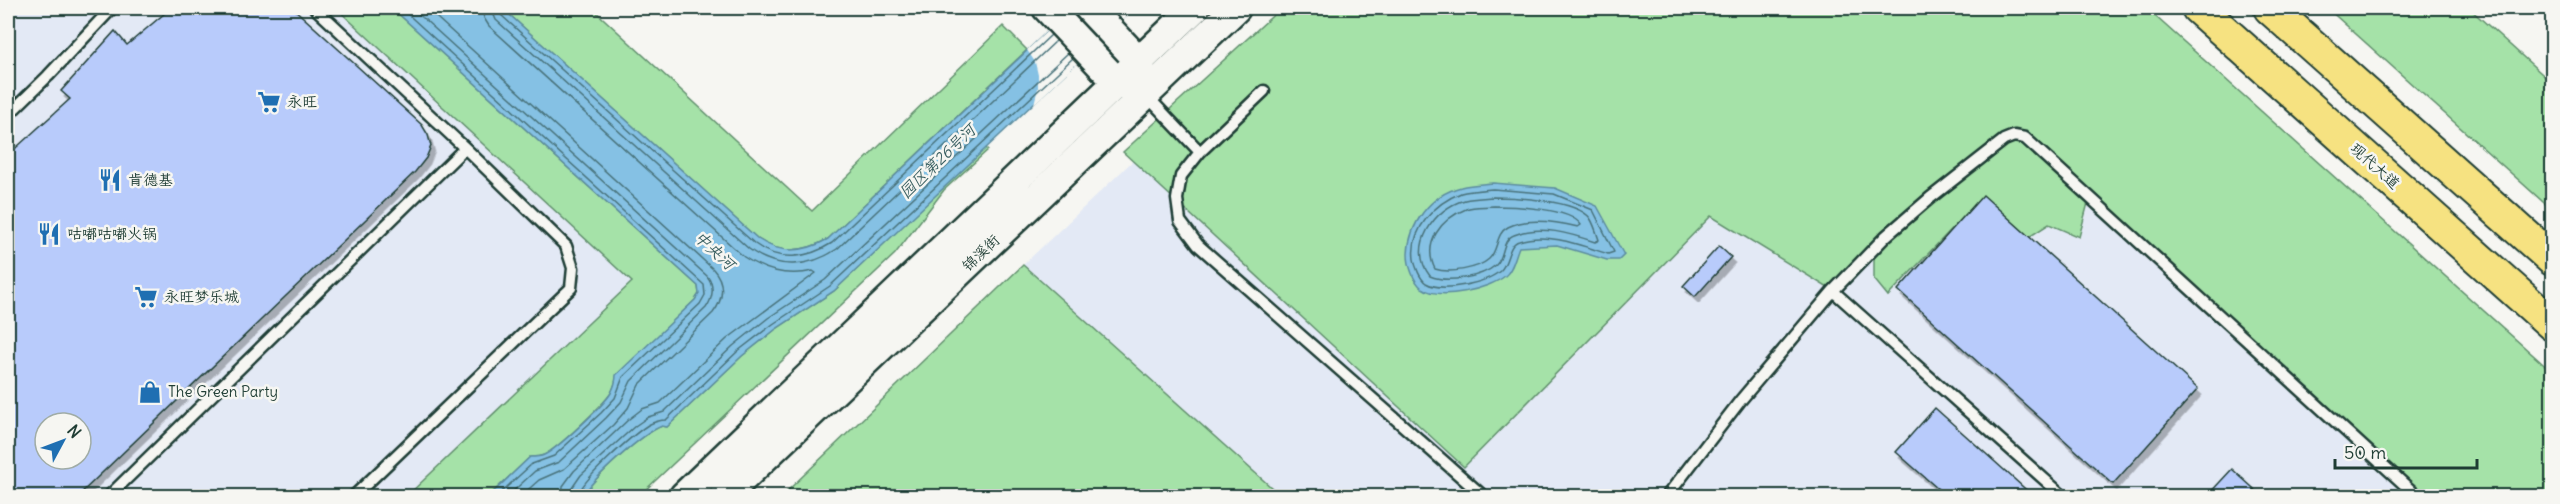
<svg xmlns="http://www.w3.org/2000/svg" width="2560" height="504" font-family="Delius,'LXGW WenKai TC',sans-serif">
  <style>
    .built { fill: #e3e9f5; fill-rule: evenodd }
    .green { fill: #a5e2a8; stroke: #62906e; stroke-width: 1.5 }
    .water { fill: #85c1e4; stroke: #5c8c9e; stroke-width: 1.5 }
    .pier { fill: #f6f6f2 }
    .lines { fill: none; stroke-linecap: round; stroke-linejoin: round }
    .shore { stroke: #48727a; stroke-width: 1.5 }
    .building { fill: #b8cbfb; stroke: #1f3d34; stroke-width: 1.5; fill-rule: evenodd; filter: url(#shadow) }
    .lane-casing { stroke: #1f3d34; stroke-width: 15 }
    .secondary-casing { stroke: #1f3d34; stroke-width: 33 }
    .primary-casing { stroke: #1f3d34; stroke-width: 36 }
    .lane { stroke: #f6f6f2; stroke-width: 10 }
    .secondary { stroke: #f6f6f2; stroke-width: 28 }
    .primary { stroke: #f6e281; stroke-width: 32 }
    .labels { text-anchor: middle; stroke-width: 5; stroke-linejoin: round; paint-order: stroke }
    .poi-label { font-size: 15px; fill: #1f3d34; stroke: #f6f6f2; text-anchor: start }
    .street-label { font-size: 15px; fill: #1f3d34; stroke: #f6f6f2 }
    .water-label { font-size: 16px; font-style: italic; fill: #385e60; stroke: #f6f6f2 }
  </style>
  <defs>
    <filter id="shadow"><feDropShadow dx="3.5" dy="6" stdDeviation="0" flood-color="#0004"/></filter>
  </defs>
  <rect width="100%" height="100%" fill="#f6f6f2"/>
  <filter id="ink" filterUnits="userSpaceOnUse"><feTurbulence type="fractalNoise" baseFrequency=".0167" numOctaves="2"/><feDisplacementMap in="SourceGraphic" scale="12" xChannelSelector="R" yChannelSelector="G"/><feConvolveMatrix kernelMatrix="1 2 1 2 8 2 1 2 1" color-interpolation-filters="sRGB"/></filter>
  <g filter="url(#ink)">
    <!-- built -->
    <path class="built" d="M8,8H336L632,282L406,496H8ZM45,423H81V459H45Z
      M1294,8H2020L2552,496H1281L1023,265Z"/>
    <!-- green -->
    <path class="green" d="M336,8H392L698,286L699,294L695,300L617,375C616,382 614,387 611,393C603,405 557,449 544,455C539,457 535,457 530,457L489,496L408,495L632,282Z
      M502,8H592L812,211L1003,26L1027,50L828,239C805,252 781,255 758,239Z
      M1281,8H2146L2552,372V496H2413L2088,203L2079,237L2049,224L2029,237L1983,196L1888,296L1874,279V257L1833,291L1711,216L1464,467L1123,152Z
      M2327,8H2469L2552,83V210Z
      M985,147L988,150L944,190L895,254L639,496H583C593,478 643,433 662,426L667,427L742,356L776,329L834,291Z
      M1023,265L1281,496H782Z"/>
    <!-- water -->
    <path class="water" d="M392,8H502L758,239C781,255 805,252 828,239L1072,8H1135L834,291L776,329L742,356L667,427L662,426C643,433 593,478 583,496H489L530,457C535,457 540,457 544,455C557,449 603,406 611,393C614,387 616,382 616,375L695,300L699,294L698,286Z
      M1493,183L1555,188L1597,206L1624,255L1619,260H1607L1557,245L1519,247C1515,256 1513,270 1505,276C1489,289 1440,301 1422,288C1413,281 1408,265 1408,254C1409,224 1430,195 1461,187C1471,184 1483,184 1493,183Z"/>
    <!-- pier -->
    <path class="pier" d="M1072,8H1135L1034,104L1038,88V75L1035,62L1027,50Z"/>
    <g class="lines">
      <!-- shore -->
      <path class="shore" d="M401,8L704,285L705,295L700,304L623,377L615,398L601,413L554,456L532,464L497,496
        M412,8L707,276C715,286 713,298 706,308L631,381L621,402L606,418L559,462L535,471L508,496
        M426,8L713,269C725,282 724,299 713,313L639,385L628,408L613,425L564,469L539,480L521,496
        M482,8L484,18L489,26L744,257C765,271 788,277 813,271L816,273L727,339L660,403L642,409L629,419L574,471L563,486L562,496
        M491,8L496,20L749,249C777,270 809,268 837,249L1056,41
        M499,8L501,15L755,244C779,262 807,259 832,243L1051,35
        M1493,189L1554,194L1593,210L1614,252L1608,254C1580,245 1548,232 1519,241C1507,244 1509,264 1500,271C1486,283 1442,293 1426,283C1420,279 1415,266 1414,259C1410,229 1435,203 1461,193C1471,190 1483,190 1493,189Z
        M1493,197C1515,197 1576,200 1590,218C1594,224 1597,234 1599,240L1595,242C1571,234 1540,224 1514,235C1501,240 1505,257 1496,265C1481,278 1447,283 1430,276C1407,247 1434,208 1465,200C1474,198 1484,198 1493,197Z
        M1494,206C1513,206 1571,208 1581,225L1578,227C1558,222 1528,217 1508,227C1495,234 1499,250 1489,259C1478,269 1449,274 1435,269C1422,243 1441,219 1466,209C1474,206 1485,207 1494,206Z
        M571,496L572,488L581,475L635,426L648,417L664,412L733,346L768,318L825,280L1068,53
        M578,496C580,481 634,434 648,425C654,422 660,420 666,420L738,351L773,324L830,286L1073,58"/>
    </g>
    <!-- building -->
    <path class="building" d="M171,8H293L422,125L428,135L431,146L426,158L415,172L78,496H8V155L70,99L61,91L115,31L127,45ZM45,423H81V459H45Z
      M1983,195L2198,389L2113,484L1898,290Z
      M1719,246L1731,257L1695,297L1683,286Z
      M1935,408L2033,496H1946L1896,452Z
      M2232,469L2262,496H2207Z"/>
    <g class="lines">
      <!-- lane casing -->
      <g class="lane-casing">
        <path id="lane" d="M315,8L465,148L566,246L573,268L571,288L354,496
          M1264,91L1200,152L1181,176L1177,199L1180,221L1198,245L1483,496
          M1145,94L1200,152
          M8,115L48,76L112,8
          M1833,291L2063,496
          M109,496L465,148
          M1667,496L1740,401L1833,291L1886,236L1930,198L2004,140L2014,136L2025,138L2417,496"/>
      </g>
      <!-- secondary casing -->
      <g class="secondary-casing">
        <path id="secondary" d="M1047,8L1118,83L1135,90
          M1089,8L1139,61L1142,77
          M684,496L1195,8
          M724,496L1236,8"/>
      </g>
      <!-- primary casing -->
      <g class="primary-casing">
        <path id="primary" d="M2198,8L2552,324
          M2270,8L2552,259"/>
      </g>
      <!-- lane -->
      <use href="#lane" class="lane"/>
      <!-- secondary -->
      <use href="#secondary" class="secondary"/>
      <!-- primary -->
      <use href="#primary" class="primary"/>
    </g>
  </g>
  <!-- icons -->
  <defs>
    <g id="supermarket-bare" transform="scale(1.8)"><path d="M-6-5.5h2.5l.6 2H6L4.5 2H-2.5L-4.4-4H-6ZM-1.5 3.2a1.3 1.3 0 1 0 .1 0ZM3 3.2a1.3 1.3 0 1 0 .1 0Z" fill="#1f6fb2" stroke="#f6f6f2" stroke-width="2.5" paint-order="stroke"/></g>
    <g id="restaurant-bare" transform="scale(1.8)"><path d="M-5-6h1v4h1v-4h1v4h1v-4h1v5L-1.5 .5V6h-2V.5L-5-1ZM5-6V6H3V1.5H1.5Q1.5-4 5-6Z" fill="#1f6fb2" stroke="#f6f6f2" stroke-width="2.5" paint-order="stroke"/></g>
    <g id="shop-bare" transform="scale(1.8)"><path d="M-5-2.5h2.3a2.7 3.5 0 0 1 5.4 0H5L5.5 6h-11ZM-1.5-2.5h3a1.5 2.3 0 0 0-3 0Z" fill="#1f6fb2" stroke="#f6f6f2" stroke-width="2.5" paint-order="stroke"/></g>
  </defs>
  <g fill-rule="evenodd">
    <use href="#supermarket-bare" x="269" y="102"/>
    <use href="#restaurant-bare" x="110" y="180"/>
    <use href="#restaurant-bare" x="49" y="234"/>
    <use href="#supermarket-bare" x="146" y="297"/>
    <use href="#shop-bare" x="150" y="392"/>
  </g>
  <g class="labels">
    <!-- poi labels -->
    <g class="poi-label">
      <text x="287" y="107">永旺</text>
      <text x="128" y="185">肯德基</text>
      <text x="67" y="239">咕嘟咕嘟火锅</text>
      <text x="164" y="302">永旺梦乐城</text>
      <text x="168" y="397">The Green Party</text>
    </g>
    <!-- street labels -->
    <g class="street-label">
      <text transform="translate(2375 166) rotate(42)" y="5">现代大道</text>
      <text transform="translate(981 253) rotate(-44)" y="5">锦溪街</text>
    </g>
    <!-- water labels -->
    <g class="water-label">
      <text transform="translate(937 161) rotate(-44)" y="6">园区第26号河</text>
      <text transform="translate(715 250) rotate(43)" y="6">中央河</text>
    </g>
  </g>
  <!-- margin -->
  <rect width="2560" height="504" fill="none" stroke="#f6f6f2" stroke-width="30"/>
  <rect x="15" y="15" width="2530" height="474" fill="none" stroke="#1f3d34" stroke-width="2" filter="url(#ink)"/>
  <!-- north arrow -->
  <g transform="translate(63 441) rotate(49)"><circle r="28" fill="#f6f6f2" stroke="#a0aca6" stroke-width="1.5"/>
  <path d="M0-4.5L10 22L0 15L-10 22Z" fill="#1f6fb2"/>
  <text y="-9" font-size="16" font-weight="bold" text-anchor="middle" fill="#1f3d34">N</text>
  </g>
  <!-- scale -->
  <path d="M2335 459v9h142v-9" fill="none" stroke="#1f3d34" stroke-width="3"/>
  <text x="2344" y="459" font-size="18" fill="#1f3d34" stroke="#f6f6f2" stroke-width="4.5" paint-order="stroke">50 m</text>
</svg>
